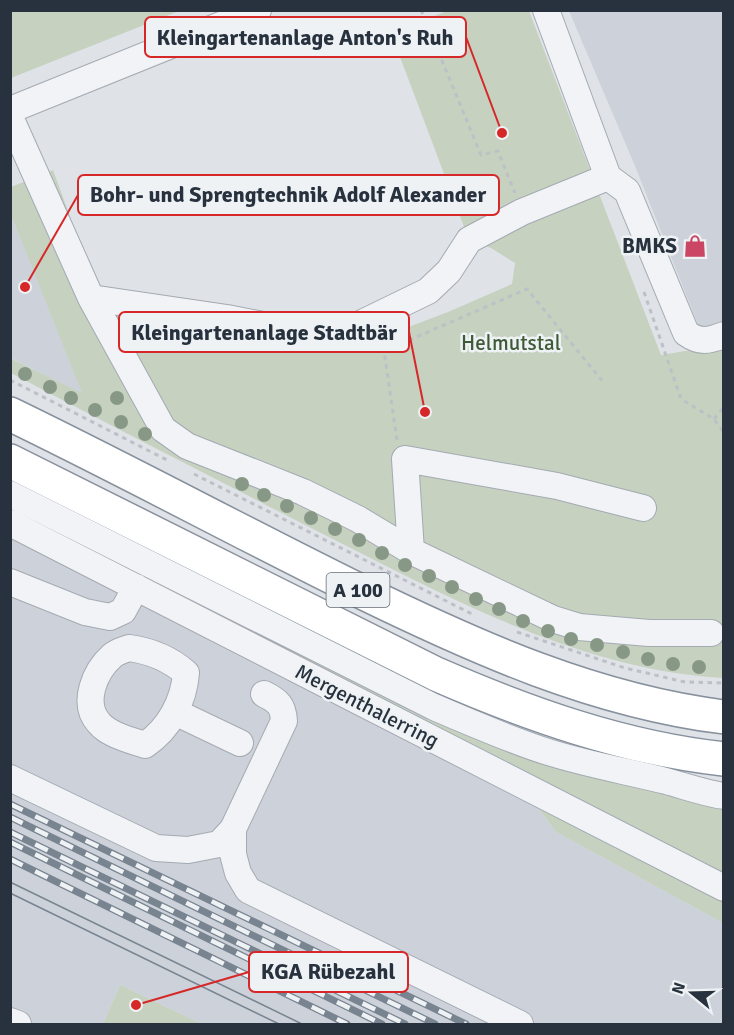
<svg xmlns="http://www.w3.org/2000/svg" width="734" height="1035" font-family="Signika,sans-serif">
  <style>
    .built { fill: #cdd2da }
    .green { fill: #c6d1c0 }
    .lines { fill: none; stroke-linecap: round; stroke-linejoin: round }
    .minor-casing { stroke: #a4aab2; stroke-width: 28 }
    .highway-casing { stroke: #87919e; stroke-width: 36 }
    .path { stroke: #bdc1c6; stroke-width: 3; stroke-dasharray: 4.5 4.5; stroke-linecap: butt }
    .minor { stroke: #f1f3f6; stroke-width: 26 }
    .highway { stroke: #fff; stroke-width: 33 }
    .tram { stroke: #798491; stroke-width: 1.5 }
    .rail-casing { stroke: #798491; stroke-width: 7 }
    .rail { stroke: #eef2f5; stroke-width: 4.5; stroke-dasharray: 14; stroke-linecap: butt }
    .tree { fill: #879886 }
    .labels { text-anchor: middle; stroke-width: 5; stroke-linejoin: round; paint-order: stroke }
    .shield { fill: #eef2f5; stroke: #636c75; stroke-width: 1.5 }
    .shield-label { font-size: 20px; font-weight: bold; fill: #28323e }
    .poi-label { font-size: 21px; font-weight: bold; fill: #28323e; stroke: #eef2f5; text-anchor: end }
    .park-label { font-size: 21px; fill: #3f5a36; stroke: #eef2f5 }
    .street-label { font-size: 21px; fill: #28323e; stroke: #eef2f5 }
    .leader { fill: none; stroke: #d62828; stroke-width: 2 }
    .callout-dot { fill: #d62828; stroke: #eef2f5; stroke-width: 2 }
    .callout { fill: #eef2f5; stroke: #d62828; stroke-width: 2 }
    .callout-label { font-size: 22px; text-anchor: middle; font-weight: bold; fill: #28323e }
  </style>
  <rect width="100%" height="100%" fill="#dfe3e8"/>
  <!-- built -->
  <path class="built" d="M569,11H723V326L702,335L635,166Z
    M11,215L83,394L11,358Z
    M10,537L237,655L536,805L556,832L723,923V1024H202L120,985L103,1024H11Z"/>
  <!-- green -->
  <path class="green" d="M11,10H179V11L11,78Z
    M447,11H529L661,355L709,347L723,341V678C575,669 443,594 313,529C212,477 111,426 11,373L10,358L82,393L11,215V187L53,170L95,285L314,325L355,311L374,340L448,312L512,284L515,263L491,248L469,240L391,33Z
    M10,500L341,670L723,801V880L11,512Z
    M536,805L723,902V923L556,832Z
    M120,985L202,1024H103Z"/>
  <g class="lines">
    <!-- minor casing -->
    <g class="minor-casing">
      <path id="minor" d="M546,10L608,177L627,191L686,333C700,343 708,341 724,335
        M10,110L258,10
        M10,117L91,298L163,429L187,446L303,492L358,519L411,551L553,619L579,627L649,633H711
        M91,298L227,318L299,332L333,331L358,325L428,291L449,271L469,240L522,212L608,177
        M10,494L434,707C471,723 508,739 545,751C585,764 626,771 666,781C685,786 703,793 724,796
        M10,523L724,888
        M411,551L405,459L557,486L643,508
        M10,582L85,612L110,617L123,611L136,587
        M129,648C151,651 170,659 186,673C184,701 169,729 145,745C130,740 109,735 99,723C81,703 95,671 112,656C116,652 123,650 129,648Z
        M264,694C278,701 283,705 284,721L233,829V854L238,873L248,890L520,1024
        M175,712L240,743
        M10,778L156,848L188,850L219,844L233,829
        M10,1021L18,1024"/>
    </g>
    <!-- highway casing -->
    <g class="highway-casing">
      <path id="highway" d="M10,414C128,471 244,534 362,592C477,648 595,701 724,717
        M10,461L436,674C528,714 623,748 724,759"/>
    </g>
    <!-- path -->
    <path class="path" d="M421,10L481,155L498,151L515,193
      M644,292L681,399L714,419L724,433
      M10,380L167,460
      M714,419L724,407
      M397,440L384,351L527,289L604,383
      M194,474L472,614
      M517,632L625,668L685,682L724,683"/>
    <!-- minor -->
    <use href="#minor" class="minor"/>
    <!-- highway -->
    <use href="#highway" class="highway"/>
    <!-- tram -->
    <path class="tram" d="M10,882L302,1024
      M10,893L279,1024"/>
    <!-- rail casing -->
    <g class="rail-casing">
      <path id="rail" d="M10,804L466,1024
        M10,817L435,1024
        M10,832L405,1024
        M10,842L382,1024
        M10,859L347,1024"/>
    </g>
    <!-- rail -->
    <use href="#rail" class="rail"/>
  </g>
  <!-- trees -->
  <g class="tree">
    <circle cx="25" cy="374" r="7"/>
    <circle cx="50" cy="387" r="7"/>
    <circle cx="71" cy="398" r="7"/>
    <circle cx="117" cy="398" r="7"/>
    <circle cx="95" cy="410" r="7"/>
    <circle cx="121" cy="422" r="7"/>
    <circle cx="145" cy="434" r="7"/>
    <circle cx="242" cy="484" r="7"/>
    <circle cx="264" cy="495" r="7"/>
    <circle cx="287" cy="506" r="7"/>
    <circle cx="311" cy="518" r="7"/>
    <circle cx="335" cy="529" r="7"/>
    <circle cx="359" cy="540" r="7"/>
    <circle cx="382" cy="553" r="7"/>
    <circle cx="405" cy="565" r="7"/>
    <circle cx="429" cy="576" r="7"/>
    <circle cx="452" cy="587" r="7"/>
    <circle cx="476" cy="599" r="7"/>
    <circle cx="499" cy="609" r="7"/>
    <circle cx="523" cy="621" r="7"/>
    <circle cx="548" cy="631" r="7"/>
    <circle cx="571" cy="639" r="7"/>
    <circle cx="597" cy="645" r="7"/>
    <circle cx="623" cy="652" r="7"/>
    <circle cx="648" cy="659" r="7"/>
    <circle cx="673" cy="664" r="7"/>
    <circle cx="699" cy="667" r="7"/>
  </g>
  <!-- icons -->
  <defs>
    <g id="shop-bare" transform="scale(1.8)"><path d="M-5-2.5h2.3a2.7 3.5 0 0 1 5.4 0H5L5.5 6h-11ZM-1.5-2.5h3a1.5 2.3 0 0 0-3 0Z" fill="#ca4664" stroke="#eef2f5" stroke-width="2.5" paint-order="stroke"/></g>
  </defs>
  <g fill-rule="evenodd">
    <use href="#shop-bare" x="695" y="246"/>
  </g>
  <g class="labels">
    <!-- shield labels -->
    <rect class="shield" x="326.5" y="573" width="63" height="34" rx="4.5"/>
    <g class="shield-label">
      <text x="358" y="597">A 100</text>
    </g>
    <!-- poi labels -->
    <g class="poi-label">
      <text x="677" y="253">BMKS</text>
    </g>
    <!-- park labels -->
    <g class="park-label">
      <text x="511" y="350">Helmutstal</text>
    </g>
    <!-- street labels -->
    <g class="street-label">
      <text transform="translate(367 706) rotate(27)" y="7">Mergenthalerring</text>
    </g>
  </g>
  <!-- callouts -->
  <path class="leader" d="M502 133L466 37M25 287L78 195M425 412L409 332M136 1005L249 972"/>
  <g class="callout-dot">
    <circle cx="502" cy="133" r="6"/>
    <circle cx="25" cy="287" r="6"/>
    <circle cx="425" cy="412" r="6"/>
    <circle cx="136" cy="1005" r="6"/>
  </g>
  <g class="callout">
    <rect x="145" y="17" width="321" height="40" rx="6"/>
    <rect x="78" y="175" width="421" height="40" rx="6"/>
    <rect x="119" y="312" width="290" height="40" rx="6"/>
    <rect x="249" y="952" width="159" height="40" rx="6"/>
  </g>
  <g class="callout-label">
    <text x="305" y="45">Kleingartenanlage Anton's Ruh</text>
    <text x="288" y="202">Bohr- und Sprengtechnik Adolf Alexander</text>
    <text x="264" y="340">Kleingartenanlage Stadtbär</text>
    <text x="328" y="979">KGA Rübezahl</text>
  </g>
  <!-- border -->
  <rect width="734" height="1035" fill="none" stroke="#28323e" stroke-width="24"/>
  <!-- north arrow -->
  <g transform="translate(692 993) rotate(289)" stroke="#eef2f5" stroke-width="4.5" paint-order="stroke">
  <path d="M0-4.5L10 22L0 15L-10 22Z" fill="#28323e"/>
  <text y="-9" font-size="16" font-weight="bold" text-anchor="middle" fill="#28323e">N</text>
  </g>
</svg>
